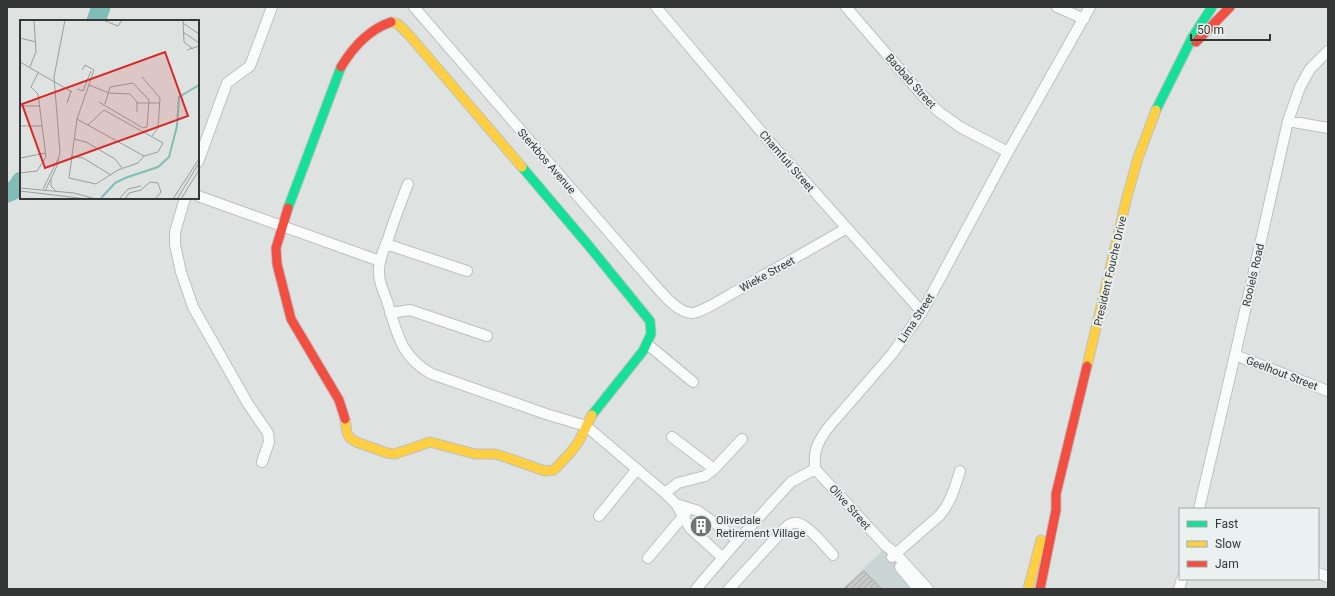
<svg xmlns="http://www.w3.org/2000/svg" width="1335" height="596" font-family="Roboto,sans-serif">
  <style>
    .built { fill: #cbd6d4 }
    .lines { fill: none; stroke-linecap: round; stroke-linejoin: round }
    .river { stroke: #82bcb7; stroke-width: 19 }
    .building { fill: url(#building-hatch); stroke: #a0a4a3 }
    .street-casing { stroke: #bdc1c0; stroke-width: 12 }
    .fast-casing { stroke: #bdc1c0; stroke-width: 11 }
    .slow-casing { stroke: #bdc1c0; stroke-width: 11 }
    .jam-casing { stroke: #bdc1c0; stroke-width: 11 }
    .street { stroke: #fafbfb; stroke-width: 10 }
    .fast { stroke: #16e098; stroke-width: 9 }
    .slow { stroke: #ffcf43; stroke-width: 9 }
    .jam { stroke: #f24e42; stroke-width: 9 }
    .labels { text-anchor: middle; stroke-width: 4; stroke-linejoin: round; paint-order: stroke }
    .street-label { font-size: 11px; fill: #343736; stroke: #eaf1f0 }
    .poi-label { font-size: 11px; fill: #343736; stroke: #eaf1f0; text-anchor: start }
    .inset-river { fill: none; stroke: #82bcb7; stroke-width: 2 }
    .inset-road { fill: none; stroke: #9a9e9d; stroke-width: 1 }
    .view { fill: #d62828; fill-opacity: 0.15; stroke: #d62828; stroke-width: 2 }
    .inset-edge { fill: none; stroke: #343736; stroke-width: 2 }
  </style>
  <defs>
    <pattern id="building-hatch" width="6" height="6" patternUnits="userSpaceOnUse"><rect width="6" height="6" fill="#c5c9c8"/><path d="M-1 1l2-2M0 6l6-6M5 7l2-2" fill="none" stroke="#aaadac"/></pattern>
  </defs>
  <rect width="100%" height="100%" fill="#dee3e2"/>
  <!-- built -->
  <path class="built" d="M884,549L920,589H842Z"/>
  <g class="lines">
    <!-- river -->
    <path class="river" d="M96,21L101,7
      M7,193L16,189L21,181"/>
  </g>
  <!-- building -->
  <path class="building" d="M700,520L707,526L703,531L696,525Z
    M864,571L882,589H844Z"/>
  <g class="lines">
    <!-- street casing -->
    <g class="street-casing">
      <path id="street" d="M414,7L653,283C662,293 677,312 691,313C700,314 730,294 740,289C775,269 811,249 847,228
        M656,7L769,141L922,312
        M846,7L922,95L938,111L960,127L1008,152
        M1057,7L1084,19
        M1288,121L1328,128
        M198,162L227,83L250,66L272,7
        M408,184C401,202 394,220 388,239C384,248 380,258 379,268C378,280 383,290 387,301C397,332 400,357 432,374L546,414L586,426L665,493L676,504L690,528L723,558
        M198,196L380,261
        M185,198L175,232V245L181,272L193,307L248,404L268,433L269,442L262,462
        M386,244L467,271
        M390,313L410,310L487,336
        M647,344L693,382
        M1235,355L1328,391
        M672,437L714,469
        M815,469L885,545L895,553L928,589
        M665,493L678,483L705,476L714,469L742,439
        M676,504L698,511L738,540
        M1199,509L1235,355L1288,121L1300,87L1310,69L1328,51
        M599,516L637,469
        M892,557L940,515C951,502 955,487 960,471
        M648,558L686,513
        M900,567L918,589
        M1318,573L1328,577
        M696,589L738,540L791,482L815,469C814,450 816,445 827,429L892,354L922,312L1008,152L1090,7
        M729,589L785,528C788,525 792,522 797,523C807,524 826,547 833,555
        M1179,589L1182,579"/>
    </g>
    <!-- fast casing -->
    <g class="fast-casing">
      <path id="fast" d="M1156,110L1192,38L1212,7
        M522,167L589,246L650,321L651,334L643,351L592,415
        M288,208L341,67"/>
    </g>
    <!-- slow casing -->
    <g class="slow-casing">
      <path id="slow" d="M391,22L398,24L409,35L522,167
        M1087,366L1127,197L1138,158L1156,110
        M345,419L347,433L350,438L356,442L387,453L395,454L430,442L475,454H494L502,456L545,471L554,470L571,452L579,441L592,415
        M1028,589L1041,540"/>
    </g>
    <!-- jam casing -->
    <g class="jam-casing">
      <path id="jam" d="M1196,42L1230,7
        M341,67C353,47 368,30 391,22
        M288,208L276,248L277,264L291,319L339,400L345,419
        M1040,589L1056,510V494L1087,366"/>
    </g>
    <!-- street -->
    <use href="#street" class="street"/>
    <!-- fast -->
    <use href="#fast" class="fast"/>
    <!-- slow -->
    <use href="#slow" class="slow"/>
    <!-- jam -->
    <use href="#jam" class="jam"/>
  </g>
  <!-- icons -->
  <defs>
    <g id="building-disc" transform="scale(1.15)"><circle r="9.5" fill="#707372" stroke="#eaf1f0"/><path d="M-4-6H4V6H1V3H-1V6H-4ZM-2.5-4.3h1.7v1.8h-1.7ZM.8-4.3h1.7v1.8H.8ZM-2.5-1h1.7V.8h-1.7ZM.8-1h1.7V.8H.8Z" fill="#fff"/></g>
  </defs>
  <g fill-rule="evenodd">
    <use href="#building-disc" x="701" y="526"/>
  </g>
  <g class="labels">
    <!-- street labels -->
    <g class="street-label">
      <text transform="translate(911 81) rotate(48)" y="4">Baobab Street</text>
      <text transform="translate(547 161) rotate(49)" y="4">Sterkbos Avenue</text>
      <text transform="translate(787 161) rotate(49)" y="4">Chamfuti Street</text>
      <text transform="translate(1110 271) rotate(-77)" y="4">President Fouche Drive</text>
      <text transform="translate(767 274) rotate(-29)" y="4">Wieke Street</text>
      <text transform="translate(1253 275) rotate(-77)" y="4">Rooiels Road</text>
      <text transform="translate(916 318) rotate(-57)" y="4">Lima Street</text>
      <text transform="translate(1282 373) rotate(21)" y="4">Geelhout Street</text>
      <text transform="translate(850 507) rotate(48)" y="4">Olive Street</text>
    </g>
    <!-- poi labels -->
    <g class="poi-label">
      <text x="716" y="524">Olivedale<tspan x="716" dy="13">Retirement Village</tspan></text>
    </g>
  </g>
  <!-- overview -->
  <g transform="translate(20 20)">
    <rect width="179" height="179" fill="#dee3e2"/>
    <path class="inset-river" d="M81,178L95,163L105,158L138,147L149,137L157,106L159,77L179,65"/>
    <path class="inset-road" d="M83,0L98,6L102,0M163,0L164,22L173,29M163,3L179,14M163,12L179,23M0,18L16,22M167,30L179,26M0,42L52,72M10,47L16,32L14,0M62,50L65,45L74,50L57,99L49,158L76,164L98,150L118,143L124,136M122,57L140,78L138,108L132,116M69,65L89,73L110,74L117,82V92M11,67L18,53M57,69L63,71L71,51M79,82L123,108L127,107L129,80L113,63L90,67L85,84M47,83L51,71M117,83H140M0,86H20M57,99L124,136M68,105L84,90L143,123L138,132L124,136M0,106H22M54,119L66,122L95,139L102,148M51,136L63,138L91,155M0,138L26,133M0,153L17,151L26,137L18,74L11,67M31,159V166L36,171M0,168L54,173L76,179M23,169L38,139M0,171L67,179M25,171L37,146L40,132L34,57L45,0M99,179L108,169L121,166M105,179L109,173L121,170L130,162L138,163M135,179L141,172L138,163M153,179L179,139M157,179L179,143M161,179L179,150"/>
    <path class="view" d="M145,32L168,96L25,148L2,84Z"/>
    <rect width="179" height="179" class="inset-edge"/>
  </g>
  <!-- border -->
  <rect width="1335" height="596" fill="none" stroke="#343736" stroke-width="16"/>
  <!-- legend -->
  <rect x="1179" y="508" width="140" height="72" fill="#eaf1f0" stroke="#a1a7a6"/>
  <rect x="1187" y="521" width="20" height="6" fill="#16e098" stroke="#a1a7a6"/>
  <text x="1215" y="528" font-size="12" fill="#343736">Fast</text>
  <rect x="1187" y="541" width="20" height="6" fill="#ffcf43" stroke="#a1a7a6"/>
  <text x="1215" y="548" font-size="12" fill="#343736">Slow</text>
  <rect x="1187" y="561" width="20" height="6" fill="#f24e42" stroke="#a1a7a6"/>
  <text x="1215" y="568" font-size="12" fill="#343736">Jam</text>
  <!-- scale -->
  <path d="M1191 34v6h79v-6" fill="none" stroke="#343736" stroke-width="2"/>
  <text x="1197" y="34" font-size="12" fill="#343736" stroke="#eaf1f0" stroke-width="3" paint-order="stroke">50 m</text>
</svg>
